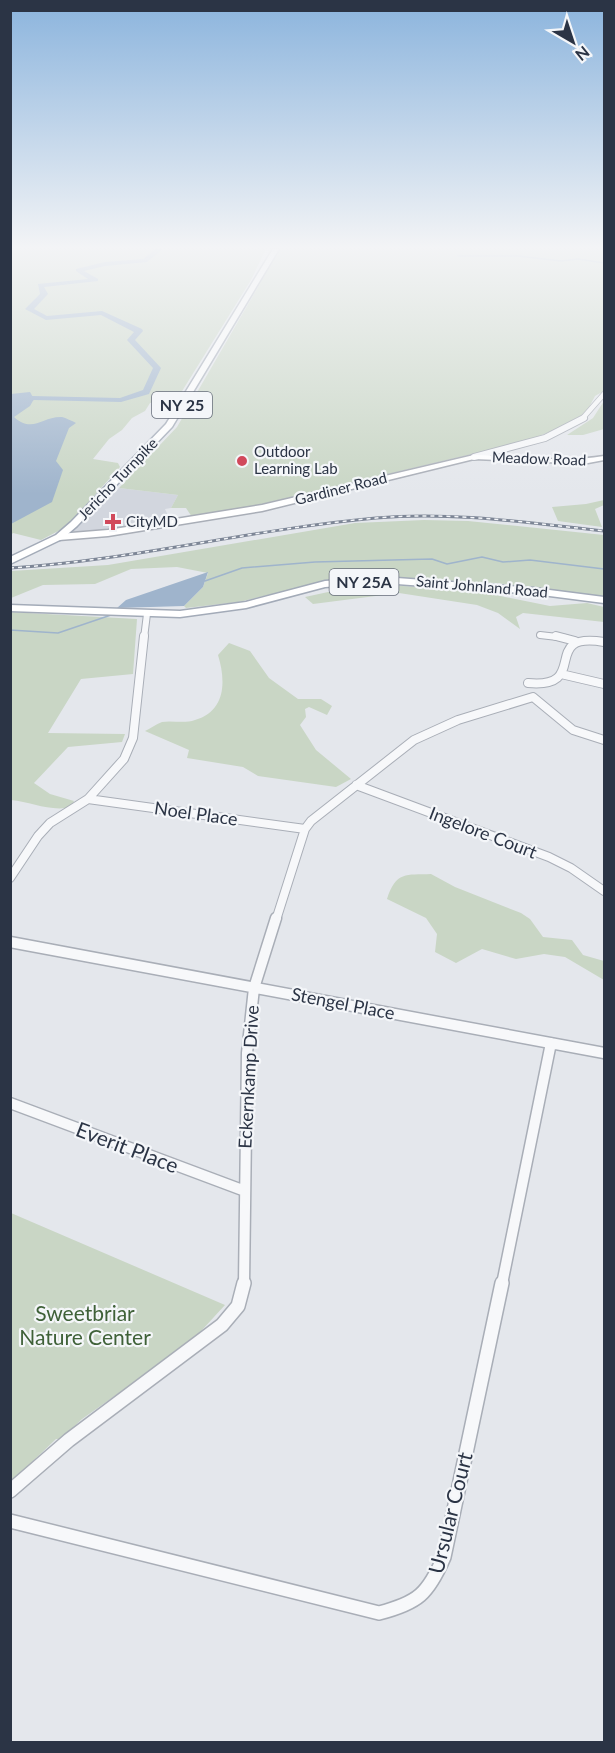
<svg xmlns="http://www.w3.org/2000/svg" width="615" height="1753" font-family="Lato,sans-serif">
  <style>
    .built { fill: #d2d6de }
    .green { fill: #c9d6c5 }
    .water { fill: #9fb4cc }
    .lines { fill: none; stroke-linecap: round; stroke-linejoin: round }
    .stream { stroke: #9fb4cc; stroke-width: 1.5 }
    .river { fill: #9fb4cc; fill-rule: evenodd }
    .street-far4-casing { stroke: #a9aeb7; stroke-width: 6 }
    .street-far3-casing { stroke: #a9aeb7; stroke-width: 8 }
    .street-far2-casing { stroke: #a9aeb7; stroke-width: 10 }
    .street-far1-casing { stroke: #a9aeb7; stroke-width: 13 }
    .street-casing { stroke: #a9aeb7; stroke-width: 16 }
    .secondary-casing { stroke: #a9aeb7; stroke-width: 3 }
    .primary-casing { stroke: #a3abb8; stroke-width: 3 }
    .street-far4 { stroke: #f7f8fa; stroke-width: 4.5 }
    .street-far3 { stroke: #f7f8fa; stroke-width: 6 }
    .street-far2 { stroke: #f7f8fa; stroke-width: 8 }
    .street-far1 { stroke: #f7f8fa; stroke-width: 10 }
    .street { stroke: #f7f8fa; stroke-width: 13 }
    .secondary { fill: #fff; fill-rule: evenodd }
    .primary { fill: #fff; fill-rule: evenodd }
    .rail-casing { stroke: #7d8696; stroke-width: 3 }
    .rail { stroke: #f4f6f9; stroke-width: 1.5; stroke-dasharray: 4; stroke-linecap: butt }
    .poi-dot { fill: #d1495b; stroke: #f4f6f9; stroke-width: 2 }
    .labels { text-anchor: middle; stroke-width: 4.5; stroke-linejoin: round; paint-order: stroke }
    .far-poi-label { font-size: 15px; fill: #2b3445; stroke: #f4f6f9; text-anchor: start }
    .far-street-label { font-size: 15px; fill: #2b3445; stroke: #f4f6f9 }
    .shield { fill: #f4f6f9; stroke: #676e7b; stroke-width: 1.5 }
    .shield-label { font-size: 16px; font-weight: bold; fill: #2b3445 }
    .street-label { font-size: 18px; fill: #2b3445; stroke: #f4f6f9 }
    .near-street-label { font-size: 21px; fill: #2b3445; stroke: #f4f6f9 }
    .near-park-label { font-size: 21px; fill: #3f6138; stroke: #f4f6f9 }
  </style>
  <rect width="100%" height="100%" fill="#e4e7ec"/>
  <!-- built -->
  <path class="built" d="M119,488L178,495L171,508L165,509L171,522L68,536Z"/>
  <!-- green -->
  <path class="green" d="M10,249H266L251,280L179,396L150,403L145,411L132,418L122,430L109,439L93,459L118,463L120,467L66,527L41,540L13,533L11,535Z
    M280,249H604V391L595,396L586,413L571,423L527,441L253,506L192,517L186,508H171L178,495L119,488L177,427Z
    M604,401V429L583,435H567L593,418Z
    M604,500V505L595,509L602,527L558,521L552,507L586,504Z
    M424,520L468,521L604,535V596L496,583L375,577L334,580L238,602L186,608L184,606L203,587L208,573L177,567L131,569L95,584L43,585L11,598V571L108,565L355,523Z
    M386,585L471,590L550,606L587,603L604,607V622L523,613L516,617L520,629L498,613L477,605L399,593L313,604L305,597L342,589Z
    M10,612L137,619L133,674L81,679L48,733L125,734L122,742L68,747L34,783L50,794L74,801L71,807C51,812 31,802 11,800Z
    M229,643L250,651L269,678L298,699H321L332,706L327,715L309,707L305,709L306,717L300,725L316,750L351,779L336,787L258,776L243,767L187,758L189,750L145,731C150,729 156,724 162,722C172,720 184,724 195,720C226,711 226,681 218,655Z
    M431,874L455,887L521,913L530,919L543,937L572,940L583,955L604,961V980L565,957L544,954L516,959L482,949L456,963L435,952L437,934L426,918L387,899C396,871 406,875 431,874Z
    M11,1213L225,1305L191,1342L82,1419L61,1439H56L11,1482Z"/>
  <!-- water -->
  <path class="water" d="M30,392L34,399L30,406L14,417C33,434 42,416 62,417C66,418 72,421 76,423L69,428L56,461L63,470L52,502L11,524V394Z
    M208,572L203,587L184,606L117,608L126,600Z"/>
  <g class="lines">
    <!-- stream -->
    <path class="stream" d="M458,256H518L561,261L578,259L604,263
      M205,581L242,568L315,562L432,559L447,564L482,557L503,562L530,560L604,569
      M10,630L58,633L114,614"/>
    <!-- river -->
    <path class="river" d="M156,249H163L147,262L105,266L84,271L98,279V281L44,287L48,294L34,309L47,316L102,311L142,329L143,331L135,340L161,368L149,394L121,402L34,400L10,412V406L32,396L120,398L143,390L153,368L127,340L134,332L101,315L46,320L25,309L40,294L38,284L88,279L76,271V269L105,262L143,259Z"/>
    <!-- street-far4 casing -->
    <g class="street-far4-casing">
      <path id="street-far4" d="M582,419L604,394"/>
    </g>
    <!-- street-far3 casing -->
    <g class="street-far3-casing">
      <path id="street-far3" d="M474,457L545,438L584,418
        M540,635L566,638
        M144,638L147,614"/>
    </g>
    <!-- street-far2 casing -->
    <g class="street-far2-casing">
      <path id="street-far2" d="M556,636L575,641
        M561,674L604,684
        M528,683C592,689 538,631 604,642
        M356,785L549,857L571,868L604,891
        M88,799L305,829
        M10,878L38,836L50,823L88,799L124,759L133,738L144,636
        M276,920L305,829L311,821L414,740L458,720L533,697L573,730L604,740"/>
    </g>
    <!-- street-far1 casing -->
    <g class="street-far1-casing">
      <path id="street-far1" d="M10,942L604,1053
        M10,1103L245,1191
        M244,1284L247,1053L254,988L276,918
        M502,1284L551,1043"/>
    </g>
    <!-- street casing -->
    <g class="street-casing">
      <path id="street" d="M10,1491L69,1440L222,1325L238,1306L244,1283
        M10,1521L379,1613C418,1603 428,1594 444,1557L502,1283"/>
    </g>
    <!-- secondary casing -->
    <g class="secondary-casing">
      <path id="secondary" d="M474,455C516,456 562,463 604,456V460L588,463H569L474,459L262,511L108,536L59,540L55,537L59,534L108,530L262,505Z"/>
    </g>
    <!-- primary casing -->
    <g class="primary-casing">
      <path id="primary" d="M273,249H279L172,427L77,526L62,539L10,564V557L56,535L71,522L166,424Z
        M383,577L534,588L604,597V603L534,594L383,583L325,587L246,608L180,617L10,611V605L180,611L246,602L325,581Z"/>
    </g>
    <!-- street-far4 -->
    <use href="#street-far4" class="street-far4"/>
    <!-- street-far3 -->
    <use href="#street-far3" class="street-far3"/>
    <!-- street-far2 -->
    <use href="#street-far2" class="street-far2"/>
    <!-- street-far1 -->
    <use href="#street-far1" class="street-far1"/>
    <!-- street -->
    <use href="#street" class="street"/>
    <!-- secondary -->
    <use href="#secondary" class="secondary"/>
    <!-- primary -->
    <use href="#primary" class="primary"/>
    <!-- rail casing -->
    <g class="rail-casing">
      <path id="rail" d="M10,568C134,560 253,529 376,518C452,511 529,523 604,531"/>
    </g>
    <!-- rail -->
    <use href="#rail" class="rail"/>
  </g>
  <!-- sky -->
  <linearGradient id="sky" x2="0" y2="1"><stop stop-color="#8bb4dd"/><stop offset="0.5" stop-color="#f3f4f6"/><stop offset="1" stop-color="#f3f4f6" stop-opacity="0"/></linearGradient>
  <rect width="615" height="494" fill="url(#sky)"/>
  <!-- markers -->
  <g class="poi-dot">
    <circle cx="242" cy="461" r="6"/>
    <path d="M110 513h6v6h6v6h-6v6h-6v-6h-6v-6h6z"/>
  </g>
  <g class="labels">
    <!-- far-poi labels -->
    <g class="far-poi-label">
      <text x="254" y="457">Outdoor<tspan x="254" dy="17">Learning Lab</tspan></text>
      <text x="126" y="527">CityMD</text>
    </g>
    <!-- far-street labels -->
    <g class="far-street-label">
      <text transform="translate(539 459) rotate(2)" y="5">Meadow Road</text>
      <text transform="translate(118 479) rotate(-46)" y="5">Jericho Turnpike</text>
      <text transform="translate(341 489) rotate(-14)" y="5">Gardiner Road</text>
      <text transform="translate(482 587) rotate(5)" y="5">Saint Johnland Road</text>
    </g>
    <!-- shield labels -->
    <g class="shield">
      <rect x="152" y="392" width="60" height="26" rx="4.5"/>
      <rect x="329.5" y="569" width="69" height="26" rx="4.5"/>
    </g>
    <g class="shield-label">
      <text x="182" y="411">NY 25</text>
      <text x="364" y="588">NY 25A</text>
    </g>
    <!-- street labels -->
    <g class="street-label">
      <text transform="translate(196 814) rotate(8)" y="6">Noel Place</text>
      <text transform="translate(483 833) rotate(21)" y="6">Ingelore Court</text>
      <text transform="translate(343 1004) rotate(11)" y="6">Stengel Place</text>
      <text transform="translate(249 1077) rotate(-87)" y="6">Eckernkamp Drive</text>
    </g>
    <!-- near-street labels -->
    <g class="near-street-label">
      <text transform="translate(127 1148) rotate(21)" y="7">Everit Place</text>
      <text transform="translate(451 1513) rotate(-76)" y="7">Ursular Court</text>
    </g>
    <!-- near-park labels -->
    <g class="near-park-label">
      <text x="85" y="1321">Sweetbriar<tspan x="85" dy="24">Nature Center</tspan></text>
    </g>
  </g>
  <!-- border -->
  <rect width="615" height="1753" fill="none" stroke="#2b3445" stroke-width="24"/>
  <!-- north arrow -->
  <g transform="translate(573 42) rotate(141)" stroke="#f4f6f9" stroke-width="4.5" paint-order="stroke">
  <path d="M0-4.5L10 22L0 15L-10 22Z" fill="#2b3445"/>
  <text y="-9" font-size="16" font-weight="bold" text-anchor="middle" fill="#2b3445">N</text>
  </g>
</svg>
